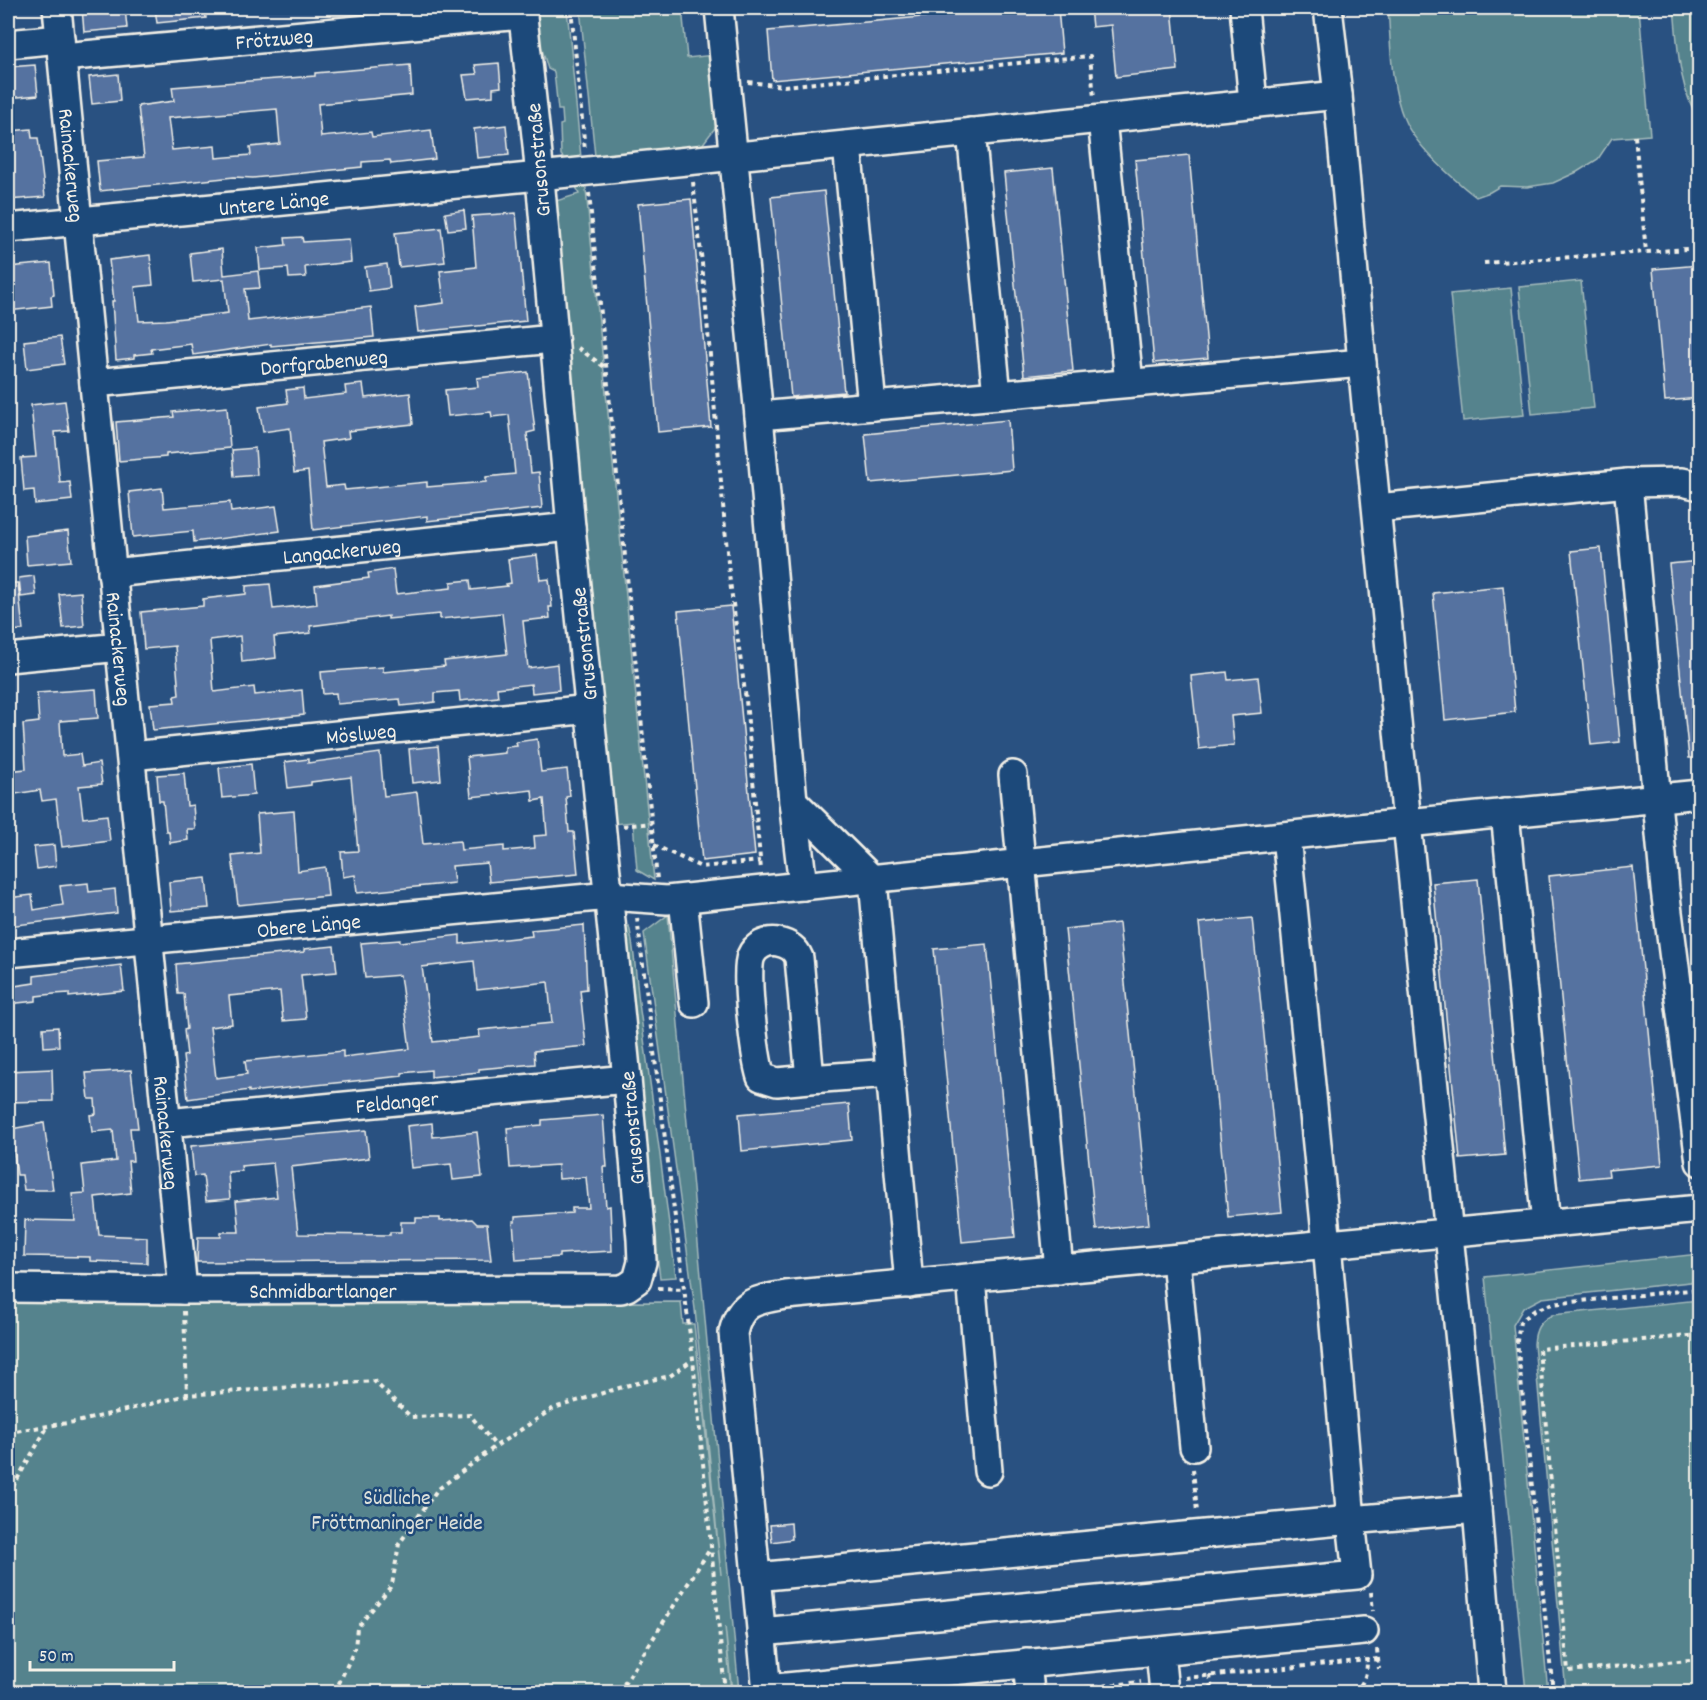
<svg xmlns="http://www.w3.org/2000/svg" width="1707" height="1700" font-family="Dekko,sans-serif">
  <style>
    .green { fill: #54838d; stroke: #a4baba; stroke-width: 1.5 }
    .building { fill: #5472a0; stroke: #f4f1e8; stroke-width: 1.5; fill-rule: evenodd }
    .lines { fill: none; stroke-linecap: round; stroke-linejoin: round }
    .minor-casing { stroke: #f4f1e8; stroke-width: 32 }
    .path { stroke: #f4f1e8; stroke-width: 4; stroke-dasharray: 4.5 4.5; stroke-linecap: butt }
    .minor { stroke: #1f4a7a; stroke-width: 27 }
    .labels { text-anchor: middle; stroke-width: 5; stroke-linejoin: round; paint-order: stroke }
    .street-label { font-size: 22px; fill: #f4f1e8; stroke: #1f4a7a }
    .park-label { font-size: 22px; fill: #dce0da; stroke: #1f4a7a }
  </style>
  <rect width="100%" height="100%" fill="#295181"/>
  <filter id="ink" filterUnits="userSpaceOnUse"><feTurbulence type="fractalNoise" baseFrequency=".0167" numOctaves="2"/><feDisplacementMap in="SourceGraphic" scale="12" xChannelSelector="R" yChannelSelector="G"/><feConvolveMatrix kernelMatrix="1 2 1 2 8 2 1 2 1" color-interpolation-filters="sRGB"/></filter>
  <g filter="url(#ink)">
    <!-- green -->
    <path class="green" d="M535,8H567L581,158L578,160L567,161L561,155L560,125L563,124L562,110H558L554,72L548,69L537,33Z
      M580,8H682L687,58L714,55L721,120L702,145L595,156Z
      M1388,8H1639L1650,135L1612,138L1598,159L1577,172L1553,183L1527,187L1500,186L1490,192L1476,197C1454,180 1414,144 1404,119C1390,85 1391,44 1388,8Z
      M1674,8H1699V120C1678,86 1678,47 1674,8Z
      M585,180L654,880L637,870L633,822L613,824L556,214V201L579,194L574,181Z
      M1581,281L1594,408L1532,414L1519,287Z
      M1511,288L1524,415L1463,421L1450,294Z
      M668,915L739,1692H732L725,1626L731,1692H8V1303L681,1302L683,1324H694L721,1575L695,1309L644,933Z
      M629,926C636,956 636,987 641,1017C653,1104 665,1190 676,1277L660,1278L639,1112L625,927Z
      M1699,1254V1281L1542,1298L1523,1308L1513,1325L1548,1692H1526L1485,1277Z
      M1699,1300V1692H1566L1534,1344C1535,1329 1539,1322 1552,1315Z"/>
    <!-- building -->
    <path class="building" d="M82,8H125L127,28L84,32Z
      M155,8H205L206,18L157,23Z
      M1020,8H1058L1062,53L772,80L768,31Z
      M1090,8H1172L1178,70L1116,77L1111,25L1092,27Z
      M499,63L501,87L493,88V96L467,98L463,75L477,74L475,65Z
      M35,65L38,95L8,98V67Z
      M410,65L412,95L318,104L321,137L371,132L372,137L431,130L435,159L391,164L390,160L362,162V167L253,178L234,177L100,191L97,161L144,157L138,106L174,101L172,87L315,76V73ZM277,109L280,144L250,147L251,155L216,158L215,146L172,150L168,118Z
      M118,74L120,101L92,104L89,77Z
      M506,125L509,155L477,158L474,129Z
      M31,129L32,138H38L45,197L8,200V168H13L10,131Z
      M1189,155L1208,358L1154,363L1135,160Z
      M1053,168L1073,371L1024,376L1004,173Z
      M824,191L844,392L791,397L771,197Z
      M691,199L711,427L658,432L638,204Z
      M464,210L466,228L448,230L445,213Z
      M516,213L526,321L418,332L415,307L444,303L440,271L476,267L472,216Z
      M441,228L445,262L399,267L395,233Z
      M302,237L303,242L349,239L351,262L305,267L306,277L289,278L288,268L260,270L258,248L286,245L285,238Z
      M222,249L224,275L258,271L260,288L245,289L248,321L371,307L374,337L271,346V344L193,355L191,344L151,349L152,353L134,355V358L116,360L112,301H114L109,260L150,255L153,285L135,287L139,321L166,320L228,313L224,279L193,282L190,253Z
      M51,263L54,295L51,296L52,306L8,311V267Z
      M387,264L390,288L369,291L365,267Z
      M1700,265V398L1665,401L1653,269Z
      M60,337L64,364L27,369L24,341Z
      M528,372L535,431L527,433L531,473L539,472L542,508L427,521V516L313,530L308,471L294,473L290,428L263,432L259,407L288,403L286,390L303,388L304,399L346,394L345,386L363,384L365,398L410,393L413,424L348,431L349,438L321,442L326,487L344,485L345,490L427,482V487L486,482V477L515,474L509,415L492,417L491,412L448,416L445,390L478,387L477,378Z
      M65,401L69,431L55,432L60,483L70,482L72,500L35,504L34,490L24,491L21,458L36,457L31,405Z
      M227,407L230,448L166,454V457L119,461L116,422L174,417L173,412Z
      M1008,420L1012,470L870,483L865,434Z
      M255,448L257,475L234,477L232,450Z
      M162,488L164,508L230,502L231,512L276,506L280,531L194,542L193,531L133,537L129,492Z
      M68,531L71,561L27,565L25,536Z
      M1601,548L1620,742L1591,745L1571,551Z
      M537,555L540,580L549,579L552,607H549L550,618L523,621L528,668L557,664L559,690L532,693L531,684L497,688L498,697L460,701L459,691L435,693V702L420,704L401,706L400,699L337,704L336,693L323,694L321,672L383,667V672L445,666L444,661L507,654L502,613L440,619V614L388,619V616L310,626L311,633L274,637L276,658L242,662L240,636L210,640L214,692L254,687L255,695L302,690L304,715L153,730L150,704L175,702L174,696L179,695L175,646L144,649L141,612L203,606V599L246,594V586L270,584L273,609L317,604L315,585L369,578L368,573L393,569L396,594L451,588V582L470,580L471,590L507,586L506,584L511,583L508,559Z
      M1700,561V758H1689L1669,564Z
      M34,576L36,595L21,597L19,578Z
      M8,583H18L23,630L8,631Z
      M1503,586L1515,712L1445,720L1433,593Z
      M81,592L84,626L63,628L59,594Z
      M731,606L755,855L702,861L678,611Z
      M1227,672L1228,680L1258,677L1262,713L1231,716L1234,745L1199,749L1191,676Z
      M96,689L98,718L60,721L62,756L80,754L82,766L99,763L102,784L79,786L83,818L107,815L110,841L62,847L56,799L42,801L40,790L8,795V771L26,769L23,724L39,722L37,693Z
      M537,739L541,772L567,769L570,796L566,797L569,832H574L578,874L489,882L487,863L452,866L454,883L357,893L355,875L343,877L341,852L358,851L351,777L311,782V785L288,788L285,762L308,759V763L380,753L384,796L417,792L423,844L460,841L461,850L504,846V851L535,848L534,836L547,835L544,799L533,801L532,790L471,797L467,757L505,753V747L517,746L516,742Z
      M438,746L441,780L412,783L409,749Z
      M251,764L254,795L222,798L219,768Z
      M184,773L187,806L193,805L195,829H187L188,840L170,843L169,831H166L163,801H159L157,775Z
      M294,811L298,871L325,867L328,896L238,905L232,856L260,853L257,814Z
      M54,845L56,866L37,869L34,847Z
      M1633,867L1662,1165L1608,1170L1609,1176L1579,1179L1549,876Z
      M206,878L209,908L171,911L169,882Z
      M1478,879L1505,1155L1460,1159L1433,883Z
      M88,883L89,892L115,889L117,913L8,926V898L32,895L34,910L63,905L60,886Z
      M1252,918L1282,1212L1228,1217L1199,923Z
      M1119,923L1149,1224L1096,1230L1065,929Z
      M584,925L587,989L580,990L586,1046L534,1051L535,1064L479,1069V1072L431,1077V1070L402,1073V1076L249,1092V1090L188,1099L183,1056L187,1055L184,1030L187,1029L184,994H178L176,964L304,952V949L334,946L337,972L301,975L306,1019L283,1021L280,991L229,996L232,1024L210,1027L216,1078L247,1074L245,1061L343,1051V1057L410,1049L400,975L365,978L361,943L400,940V942L460,935V944L532,936L531,930ZM474,961L477,990L548,982L552,1023L479,1030L480,1037L433,1042L422,967Z
      M987,944L1015,1237L962,1242L934,949Z
      M121,965L124,991L69,997V993L54,994L36,996V1001L8,1004V987L34,983V976Z
      M58,1027L59,1046L44,1047L43,1028Z
      M52,1069L53,1101L9,1102L8,1071Z
      M131,1070L138,1128H130L133,1161H128L131,1193L95,1197L99,1235L147,1237V1263L90,1261V1257L24,1256L25,1220L75,1221L72,1194L85,1193L82,1165L116,1161L113,1130L92,1132L90,1115L96,1114L95,1099H89L86,1073Z
      M849,1104L852,1140L742,1151L739,1114Z
      M603,1115L607,1167H603L606,1207L610,1206L612,1251L559,1254V1257L516,1260L513,1222H515V1217L572,1213V1208H589L586,1177L559,1179L558,1165L510,1168L507,1128L542,1125V1120Z
      M44,1123L53,1190H24L22,1175H17L11,1129Z
      M432,1123L433,1137L477,1132L482,1177L453,1180L451,1164L411,1168L407,1126Z
      M366,1130L369,1158L291,1167L298,1234L390,1235V1232H401V1222H416V1218H440V1221L472,1219L477,1224H487L491,1260L197,1262L198,1237H221V1232H239L236,1201L277,1197L273,1163L241,1166L242,1171L228,1172L230,1199L206,1201L203,1175L194,1176L191,1146Z
      M791,1523L792,1539L772,1542L770,1525Z"/>
    <g class="lines">
      <!-- minor casing -->
      <g class="minor-casing">
        <g id="minor">
          <path id="s1" d="M57,8L183,1290"/>
          <path d="M719,8L759,416L793,801L803,886"/>
          <path d="M1244,8L1253,102"/>
          <path d="M1328,8L1338,95L1362,363L1407,823L1477,1509L1492,1692"/>
          <path d="M8,44L60,39"/>
          <path id="s2" d="M62,57L523,15"/>
          <path d="M1102,119L1129,383"/>
          <path d="M971,132L997,395"/>
          <path d="M847,145L872,406"/>
          <path id="s3" d="M8,228L539,176L1338,95"/>
          <path id="s4" d="M94,383L553,339"/>
          <path d="M759,416L1362,363"/>
          <path d="M1628,483L1665,889L1700,1162"/>
          <path d="M1377,508L1628,483L1682,482L1700,486"/>
          <path id="s5" d="M112,573L571,527"/>
          <path d="M8,658L120,647"/>
          <path id="s6" d="M131,756L590,709"/>
          <path d="M1013,775L1059,1270"/>
          <path d="M793,801L873,880L909,1284"/>
          <path d="M1505,813L1546,1224"/>
          <path d="M1286,836L1327,1244L1351,1520L1477,1509"/>
          <path d="M683,899L694,1003"/>
          <path id="s7" d="M8,953L609,896L667,900L1407,823L1700,794"/>
          <path d="M810,1079L777,1082L761,1077C755,1058 744,972 751,956C755,946 767,940 778,942C788,944 795,948 799,958L810,1079L890,1073"/>
          <path id="s8" d="M167,1123L627,1079"/>
          <path d="M1176,1259L1194,1447"/>
          <path d="M971,1278L988,1471"/>
          <path id="s9" d="M8,1288L183,1290L621,1289L627,1287L637,1280L642,1262L641,1239L627,1079L571,527L537,145L522,8"/>
          <path d="M755,1577L1351,1520L1357,1575L761,1632"/>
          <path d="M1160,1651L1164,1692"/>
          <path d="M1027,1663L1030,1692"/>
          <path d="M766,1689L1364,1631"/>
          <path d="M767,1692L733,1333C740,1301 756,1300 786,1295L1700,1209"/>
        </g>
      </g>
      <!-- path -->
      <path class="path" d="M571,8L585,150
        M748,82L784,86L1090,56L1094,98
        M1635,136L1646,252L1700,248
        M693,182L702,263L729,574L746,700L761,870
        M589,193L657,879
        M1484,263L1646,252
        M578,348L606,368
        M623,826L652,823
        M654,845L701,867L760,861
        M637,918L693,1359L725,1692
        M658,1288L684,1289
        M184,1311L187,1395
        M1700,1335L1539,1349L1568,1671L1700,1659
        M8,1432L81,1421L187,1395L374,1381L411,1417L470,1415L496,1446
        M1193,1469L1197,1512
        M8,1495L48,1426
        M1371,1592L1373,1611
        M1377,1649L1379,1669
        M1210,1675L1212,1692
        M1185,1678L1378,1659
        M1050,1691L1141,1682
        M335,1692L355,1648L357,1628L392,1585L399,1544L437,1490L496,1446L554,1408L629,1385L670,1376L692,1360
        M619,1692L710,1549
        M1354,1692C1365,1682 1367,1674 1367,1659
        M1553,1692L1517,1341L1520,1322L1535,1310L1552,1304L1700,1289"/>
      <!-- minor -->
      <use href="#minor" class="minor"/>
    </g>
  </g>
  <g class="labels">
    <!-- street labels -->
    <g class="street-label">
      <text dy="8" stroke="none"><textPath href="#s2" startOffset="213">Frötzweg</textPath></text>
      <text transform="translate(537 160) rotate(-95)" y="8">Grusonstraße</text>
      <text dy="8" stroke="none"><textPath href="#s1" startOffset="158">Rainackerweg</textPath></text>
      <text dy="8" stroke="none"><textPath href="#s3" startOffset="267">Untere Länge</textPath></text>
      <text dy="8" stroke="none"><textPath href="#s4" startOffset="231">Dorfgrabenweg</textPath></text>
      <text dy="8" stroke="none"><textPath href="#s5" startOffset="231">Langackerweg</textPath></text>
      <text transform="translate(583 644) rotate(-96)" y="8">Grusonstraße</text>
      <text dy="8" stroke="none"><textPath href="#s1" startOffset="644">Rainackerweg</textPath></text>
      <text dy="8" stroke="none"><textPath href="#s6" startOffset="231">Möslweg</textPath></text>
      <text dy="8" stroke="none"><textPath href="#s7" startOffset="302">Obere Länge</textPath></text>
      <text dy="8" stroke="none"><textPath href="#s8" startOffset="231">Feldanger</textPath></text>
      <text transform="translate(631 1128) rotate(-95)" y="8">Grusonstraße</text>
      <text dy="8" stroke="none"><textPath href="#s1" startOffset="1130">Rainackerweg</textPath></text>
      <text dy="8" stroke="none"><textPath href="#s9" startOffset="315">Schmidbartlanger</textPath></text>
    </g>
    <!-- park labels -->
    <g class="park-label">
      <text x="397" y="1504">Südliche<tspan x="397" dy="25">Fröttmaninger Heide</tspan></text>
    </g>
  </g>
  <!-- margin -->
  <rect width="1707" height="1700" fill="none" stroke="#1f4a7a" stroke-width="30"/>
  <rect x="15" y="15" width="1677" height="1670" fill="none" stroke="#f4f1e8" stroke-width="2" filter="url(#ink)"/>
  <!-- scale -->
  <path d="M30 1661v9h144v-9" fill="none" stroke="#f4f1e8" stroke-width="3"/>
  <text x="39" y="1661" font-size="18" fill="#f4f1e8" stroke="#1f4a7a" stroke-width="4.5" paint-order="stroke">50 m</text>
</svg>
